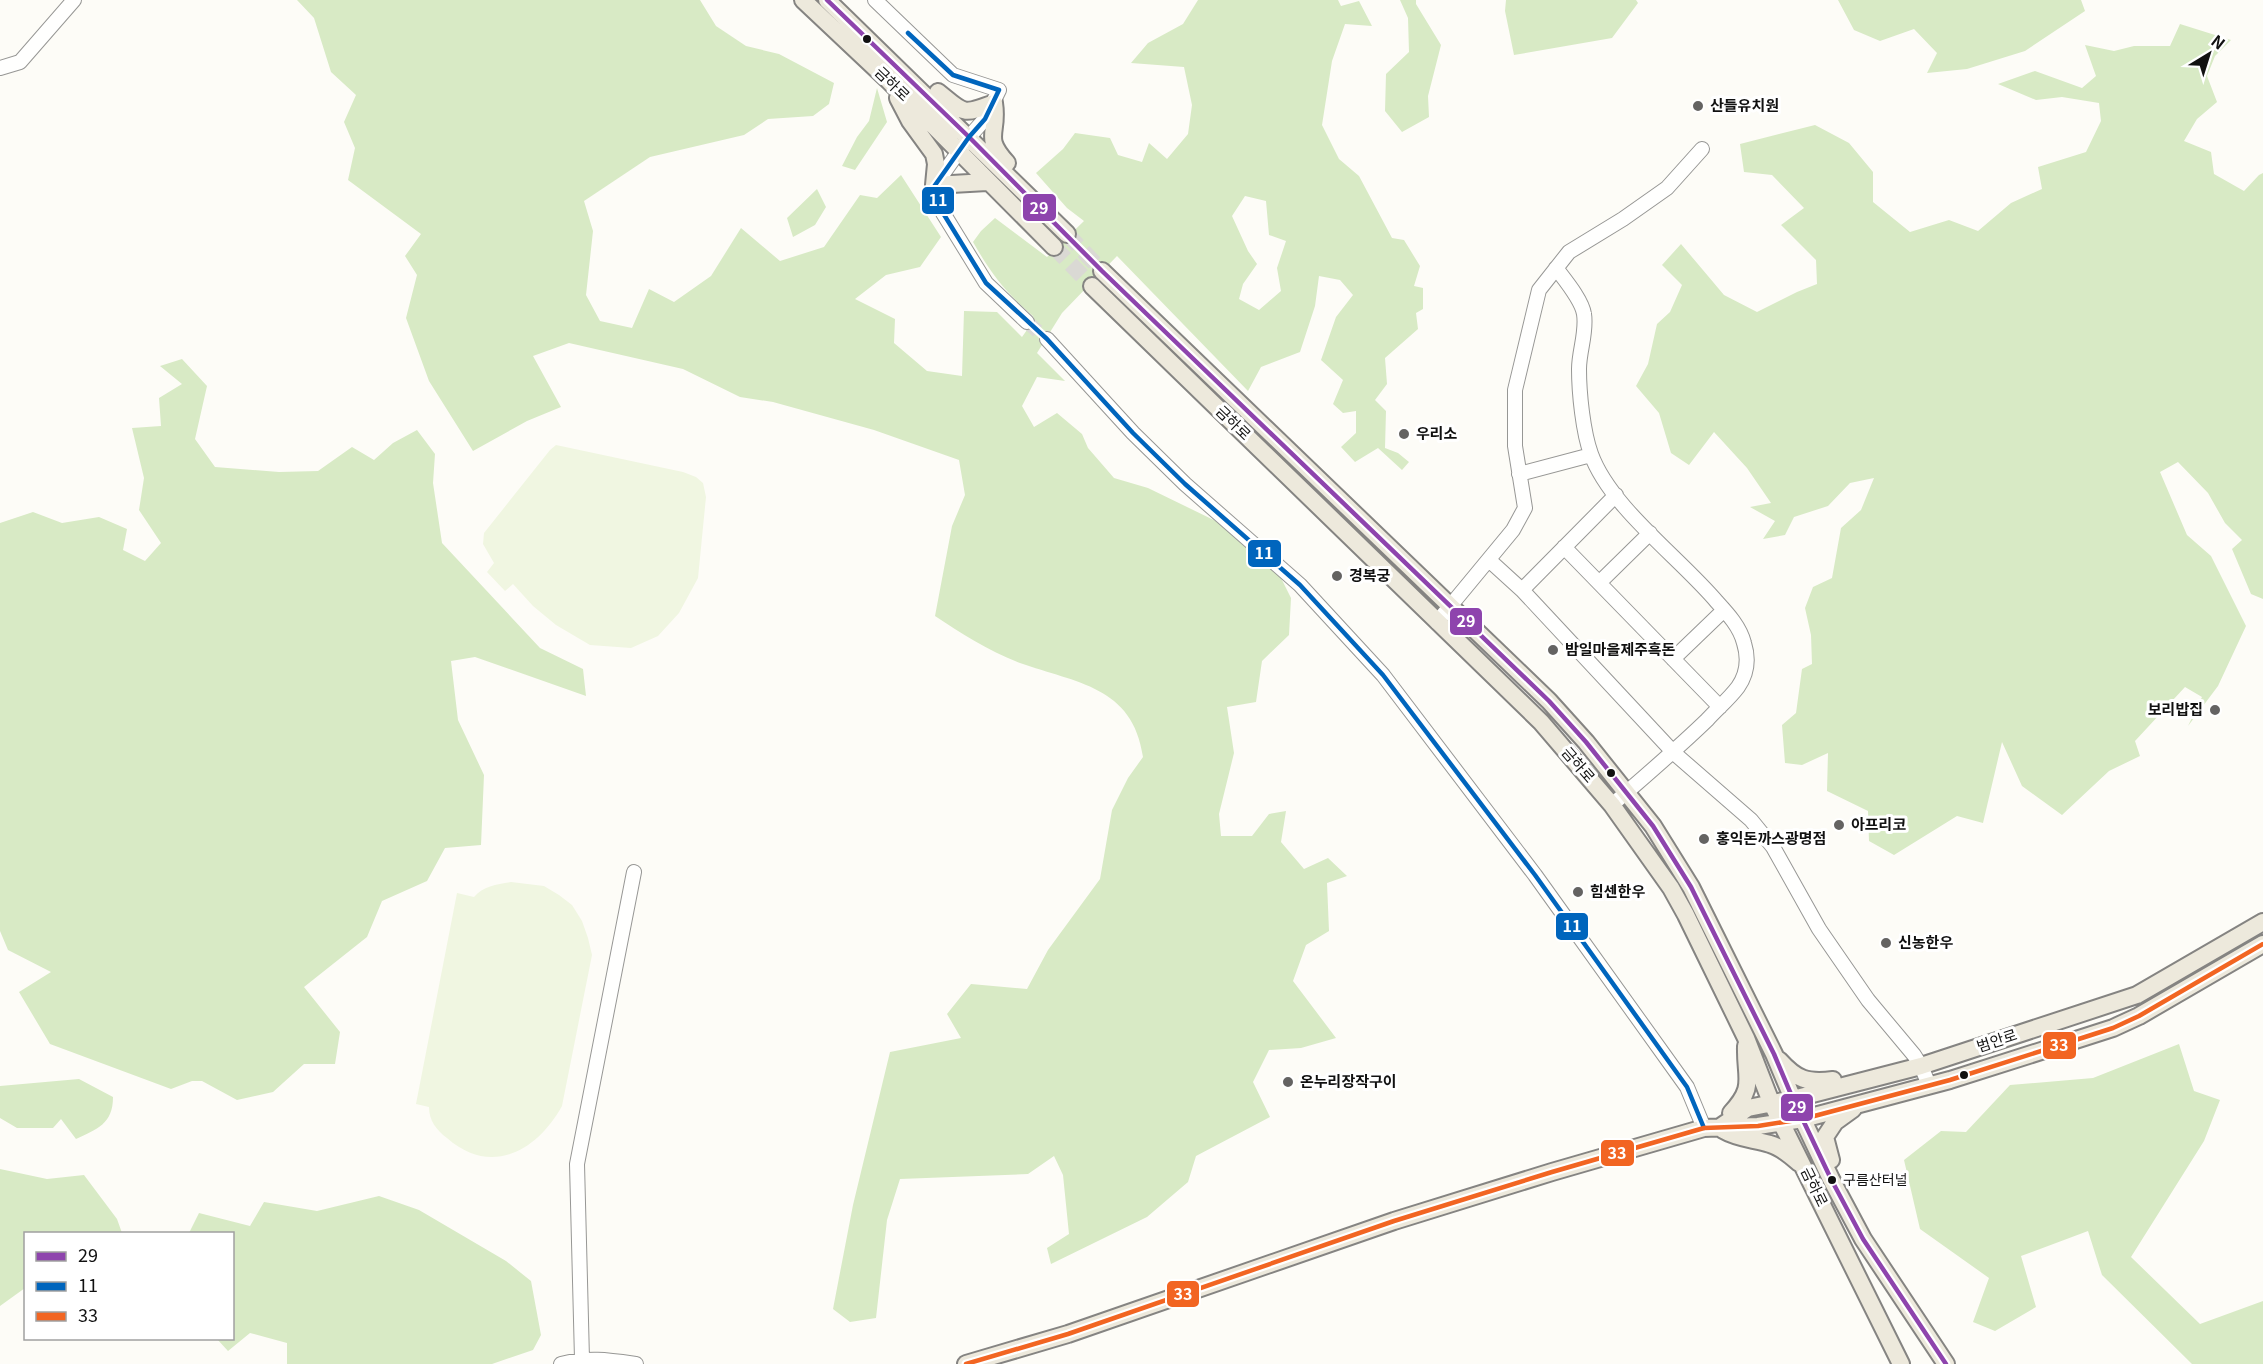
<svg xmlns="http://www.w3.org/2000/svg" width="2263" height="1364" font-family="Georgia,'Noto Sans KR',serif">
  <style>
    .forest { fill: #d8eac5; fill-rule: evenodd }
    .pitch { fill: #f0f6e1 }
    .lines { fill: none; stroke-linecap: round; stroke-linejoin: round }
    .minor-tunnel { stroke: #dad9d4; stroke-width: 14; stroke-dasharray: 14 7; stroke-linecap: butt }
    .major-tunnel { stroke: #dad9d4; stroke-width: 16; stroke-dasharray: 16 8; stroke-linecap: butt }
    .minor-casing { stroke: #979795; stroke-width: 16 }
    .major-casing { stroke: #858482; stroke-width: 20 }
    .minor { stroke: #fffffe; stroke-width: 14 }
    .major { stroke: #ede9dc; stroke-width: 16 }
    .bus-1-casing { stroke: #fff; stroke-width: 9 }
    .bus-2-casing { stroke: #fff; stroke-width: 9 }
    .bus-3-casing { stroke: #fff; stroke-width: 9 }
    .bus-1 { stroke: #8e44ad; stroke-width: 4.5 }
    .bus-2 { stroke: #0065bd; stroke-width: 4.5 }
    .bus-3 { stroke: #f26522; stroke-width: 4.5 }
    .bus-dot { fill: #111; stroke: #fff; stroke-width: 2 }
    .poi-dot { fill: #646362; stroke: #fff; stroke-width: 2 }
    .labels { text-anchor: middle; stroke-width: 6; stroke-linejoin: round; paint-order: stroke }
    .bus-label { font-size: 14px; fill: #111; stroke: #fff; text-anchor: start }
    .street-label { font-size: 15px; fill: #111; stroke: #fff }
    .poi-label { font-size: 15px; font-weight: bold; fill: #111; stroke: #fff; text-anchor: start }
    .line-badge { stroke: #fff; stroke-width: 2 }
    .badge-label { font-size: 16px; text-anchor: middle; font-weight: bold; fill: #fff }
  </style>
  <rect width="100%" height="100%" fill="#fdfcf7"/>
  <!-- forest -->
  <path class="forest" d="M297,0H700L716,26L746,46L779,54L834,83L829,104L813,116L768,119L744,135L650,157L584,201L593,231L586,295L600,321L632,328L649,289L674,302L711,276L741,228L780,261L824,247L860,195L877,198L901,175L941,237L920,267L886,275L855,299L895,319L894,343L927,371L962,376L964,311L997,312L1022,337L1034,320L1033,316C1005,292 992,275 973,242L981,231L995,218L1047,257L1084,221L1067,208L1036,173L1063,149L1075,133L1110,138L1118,155L1142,162L1149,143L1167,159L1188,134L1192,105L1184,67L1131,63L1148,43L1183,24L1198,0H1338L1341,6L1359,1L1372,26L1345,24L1332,61L1322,125L1339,159L1359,176L1392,238L1404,240L1420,266L1414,286L1423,288V309L1416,313L1418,329L1385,358L1387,384L1375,400L1386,411L1385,448L1398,453L1409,462L1402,470L1378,448L1355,462L1341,447L1356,433V411L1343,413L1333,404L1343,380L1321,360L1336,317L1353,295L1340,280L1319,276L1315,306L1300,352L1261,367L1248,391L1117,256L1062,313L1037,353L1065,381L1037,377L1022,406L1034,427L1057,413L1082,434L1088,448L1114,478L1148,488L1224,525L1279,574L1291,598L1289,635L1262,661L1256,702L1227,707L1234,753L1219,814L1221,836H1252L1269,814L1286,811L1281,842L1304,869L1328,858L1347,876L1327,883L1329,931L1306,945L1293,981L1336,1038L1301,1048L1269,1050L1253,1082L1270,1117L1196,1156L1188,1182L1147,1217L1051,1264L1047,1248L1069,1234L1063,1175L1054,1156L1028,1174L900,1179L887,1220L876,1318L850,1322L833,1309L853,1205L890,1052L961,1038L947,1014L971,984L1027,989L1048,950L1100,879L1112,810L1128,778L1143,757C1133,686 1076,683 1020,663C989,651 962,634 935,616L952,526L965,495L959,460L874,430L773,402L740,397L683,369L569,343L533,356L561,407L527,421L473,451L429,381L406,318L417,275L405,256L421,234L348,180L355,148L344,122L356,95L331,72L314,18ZM1245,196L1266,201L1269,235L1286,241L1277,268L1281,291L1259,310L1239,299L1243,284L1257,264L1248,251L1232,216Z
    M1400,0H1416V4L1441,45L1428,96L1429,117L1402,132L1385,111L1386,74L1409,52L1408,18Z
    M1506,0H1636L1638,3L1612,38L1514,55L1505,11Z
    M1838,0H2081L2085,11L2025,51L1967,69L1927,73L1937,53L1914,29L1880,41L1854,30Z
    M2180,24L2231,40L2215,56L2207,76L2217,102L2197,119L2184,141L2211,152L2214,174L2244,191L2259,175L2263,173V599L2251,594L2232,549L2242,540L2225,523L2208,493L2178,462L2160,472L2187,535L2211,556L2246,626L2218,686L2188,726L2202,697L2185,687L2135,741L2140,756L2109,771L2062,815L2022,786L2002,742L1983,823L1957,816L1894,855L1869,841L1868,811L1827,791L1828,753L1802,765L1785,763L1782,725L1796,713L1802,669L1812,664L1811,635L1805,608L1813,587L1832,578L1841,528L1861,510L1874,478L1850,483L1828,506L1794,517L1785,535L1763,539L1775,521L1750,507L1771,503L1747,468L1714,432L1689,465L1671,453L1659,413L1636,386L1648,364L1657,324L1670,312L1682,285L1662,265L1681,244L1724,295L1757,312L1797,292L1817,284L1816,260L1781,225L1804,208L1772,175L1744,172L1740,144L1815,125L1849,143L1873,172V202L1910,232L1949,220L1978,231L2011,203L2042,189L2038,167L2086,152L2101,121L2099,103L2062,97L2036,100L1998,84L2035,71L2082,88L2096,76L2085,45L2114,51L2134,46H2170Z
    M877,88L887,122L855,170L842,166L857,137L869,121Z
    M817,189L826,207L815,225L793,237L787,218Z
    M182,359L207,386L195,439L215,467L279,472L318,471L352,447L374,460L393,443L417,430L435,454L433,483L442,543L540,648L583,669L586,696L475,657L451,661L458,720L484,775L481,845L445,848L427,881L382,901L367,937L304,987L340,1032L335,1064H304L273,1092L237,1100L202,1081H192L171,1089L50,1044L19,992L51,972L8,950L0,931V523L33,512L62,523L99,517L127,529L123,550L145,561L161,543L139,510L144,478L132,428L161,426L159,398L182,384L160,366Z
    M2179,1044L2194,1091L2220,1100L2204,1141L2131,1257L2200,1324L2263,1301V1364H2192L2102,1275L2088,1231L2021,1256L2036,1307L1995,1331L1973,1322L1989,1278L1920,1229L1904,1160L1941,1131L1966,1132L2010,1085L2093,1078Z
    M79,1079L113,1097C113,1124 97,1129 76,1139L61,1119L53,1128H17L0,1118V1086Z
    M0,1169L47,1179L84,1175L117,1219L122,1233L26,1234L25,1288L0,1306Z
    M379,1196L419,1210L506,1261L531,1281L541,1335L533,1350L492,1364H287V1343L250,1333L228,1351L217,1339L232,1338V1234L189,1233L199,1213L250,1226L264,1202L317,1211Z"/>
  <!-- pitch -->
  <path class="pitch" d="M556,445L683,472L696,477L703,483L706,497L698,578L679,613L658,636L631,648L590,645L556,625L533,606L513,584L505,591L487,572L494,563L483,544L484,533L550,450Z
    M511,882L544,886L559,895L572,905L582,921L588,938L592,955L562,1106C537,1151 491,1177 447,1138C436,1130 429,1120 429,1107L416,1104L457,893L474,897C483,886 497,884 511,882Z"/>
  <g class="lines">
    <!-- minor-tunnel -->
    <path class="minor-tunnel" d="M1027,322L1047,339"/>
    <!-- major-tunnel -->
    <path class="major-tunnel" d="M1067,234L1102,271
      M1054,247L1092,286"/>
    <!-- minor casing -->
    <g class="minor-casing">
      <path id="minor" d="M875,0L953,75L999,90L985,119L969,137L933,188L943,213L986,283L1027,322
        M0,68L20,62L74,0
        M1556,268C1565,280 1582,300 1584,314C1587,332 1579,351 1579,369C1579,393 1583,432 1591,454C1610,507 1680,558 1717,602C1728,614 1740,627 1744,643C1749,659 1747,674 1738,687C1729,699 1717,709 1707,720C1676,750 1644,777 1612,805
        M1047,339L1133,433L1185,484L1300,585L1383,675L1535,875L1687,1087L1704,1128
        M1519,474L1591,455
        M1564,547L1720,707
        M1489,560L1522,590L1674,753L1751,820L1773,847L1819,929L1868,1000L1914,1055L1921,1066L1929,1085
        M1599,583L1650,533
        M1522,590L1616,495
        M1437,622L1513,530L1525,508L1515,446V390L1539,290L1569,252L1623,219L1667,188L1702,149
        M1673,659L1724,610
        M582,1359L577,1164L634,872
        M561,1364C589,1357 608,1360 636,1364"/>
    </g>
    <!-- major casing -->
    <g class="major-casing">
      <path id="major" d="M803,0L889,81L1054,247
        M827,0L1067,234
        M938,92C964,113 961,116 994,103C999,134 982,136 1007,163
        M898,98L910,121L934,154L936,164L934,185L987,182
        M1102,271L1549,701L1586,742L1653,826L1691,887L1774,1054L1793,1099L1831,1179L1863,1239L1946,1364
        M1092,286L1541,722L1612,805L1671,888L1686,915L1746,1038L1771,1102L1901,1364
        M1779,1060C1797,1080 1807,1083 1833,1080
        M1731,1113C1756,1086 1745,1079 1746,1046
        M1720,1127L1748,1108L1793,1099L1921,1066L2137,995L2263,922
        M1723,1130C1738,1139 1754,1139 1770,1144C1781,1147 1791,1156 1799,1163
        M1831,1160L1825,1137L1835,1122L1853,1109
        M966,1364L1068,1334L1394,1221L1552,1172L1704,1128L1758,1126L1803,1119L1950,1080L2085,1037L2113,1028L2139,1016L2263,944"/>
    </g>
    <!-- minor -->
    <use href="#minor" class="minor"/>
    <!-- major -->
    <use href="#major" class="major"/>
    <!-- bus-1 casing -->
    <g class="bus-1-casing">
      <path id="bus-1" d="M827,0L969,137L1102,271L1549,701L1586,742L1653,826L1691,887L1774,1054L1793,1099L1831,1179L1863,1239L1946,1364"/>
    </g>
    <!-- bus-2 casing -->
    <g class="bus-2-casing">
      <path id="bus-2" d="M908,33L953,75L999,90L985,119L969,137L933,188L943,213L986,283L1047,339L1133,433L1185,484L1300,585L1383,675L1535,875L1687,1087L1704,1128"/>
    </g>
    <!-- bus-3 casing -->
    <g class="bus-3-casing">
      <path id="bus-3" d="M966,1364L1068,1334L1394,1221L1552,1172L1704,1128L1758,1126L1803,1119L1950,1080L2085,1037L2113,1028L2139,1016L2263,944"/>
    </g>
    <!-- bus-1 -->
    <use href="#bus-1" class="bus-1"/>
    <!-- bus-2 -->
    <use href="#bus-2" class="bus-2"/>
    <!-- bus-3 -->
    <use href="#bus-3" class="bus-3"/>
  </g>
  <!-- markers -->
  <g class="bus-dot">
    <circle cx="867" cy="39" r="5"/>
    <circle cx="1611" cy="773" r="5"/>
    <circle cx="1964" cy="1075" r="5"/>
    <circle cx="1832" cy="1180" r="5"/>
  </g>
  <g class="poi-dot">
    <circle cx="1698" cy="106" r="6"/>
    <circle cx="1404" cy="434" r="6"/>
    <circle cx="1337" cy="576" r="6"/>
    <circle cx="1553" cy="650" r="6"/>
    <circle cx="2215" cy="710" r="6"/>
    <circle cx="1839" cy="825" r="6"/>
    <circle cx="1704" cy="839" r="6"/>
    <circle cx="1578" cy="892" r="6"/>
    <circle cx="1886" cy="943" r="6"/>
    <circle cx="1288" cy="1082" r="6"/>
  </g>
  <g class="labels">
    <!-- bus labels -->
    <g class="bus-label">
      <text x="1843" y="1185">구름산터널</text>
    </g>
    <!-- street labels -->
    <g class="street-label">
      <text transform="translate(892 84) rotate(44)" y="5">금하로</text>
      <text transform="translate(1233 423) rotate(44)" y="5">금하로</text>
      <text transform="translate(1578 765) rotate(49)" y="5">금하로</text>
      <text transform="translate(1997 1041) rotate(-18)" y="5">범안로</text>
      <text transform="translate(1814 1187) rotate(64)" y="5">금하로</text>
    </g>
    <!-- poi labels -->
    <g class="poi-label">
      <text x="1710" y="111">산들유치원</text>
      <text x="1416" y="439">우리소</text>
      <text x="1349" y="581">경복궁</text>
      <text x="1565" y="655">밤일마을제주흑돈</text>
      <text x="2203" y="715" text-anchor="end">보리밥집</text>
      <text x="1851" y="830">아프리코</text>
      <text x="1716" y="844">홍익돈까스광명점</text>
      <text x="1590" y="897">힘센한우</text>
      <text x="1898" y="948">신농한우</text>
      <text x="1300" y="1087">온누리장작구이</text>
    </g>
  </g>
  <g class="line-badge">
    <rect x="921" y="186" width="34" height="29" rx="6" fill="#0065bd"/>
    <rect x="1022" y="193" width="35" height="29" rx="6" fill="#8e44ad"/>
    <rect x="1247" y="539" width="35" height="29" rx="6" fill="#0065bd"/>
    <rect x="1449" y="607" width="34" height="29" rx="6" fill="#8e44ad"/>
    <rect x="1555" y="912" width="34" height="29" rx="6" fill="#0065bd"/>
    <rect x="2042" y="1031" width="35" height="29" rx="6" fill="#f26522"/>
    <rect x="1780" y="1093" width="34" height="29" rx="6" fill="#8e44ad"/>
    <rect x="1600" y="1139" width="35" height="28" rx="6" fill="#f26522"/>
    <rect x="1166" y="1280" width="34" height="28" rx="6" fill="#f26522"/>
  </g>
  <g class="badge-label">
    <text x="938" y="206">11</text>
    <text x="1039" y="214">29</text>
    <text x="1264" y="559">11</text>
    <text x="1466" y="627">29</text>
    <text x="1572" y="932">11</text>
    <text x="2059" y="1051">33</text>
    <text x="1797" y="1113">29</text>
    <text x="1617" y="1159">33</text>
    <text x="1183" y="1300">33</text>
  </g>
  <!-- legend -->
  <rect x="24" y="1232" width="210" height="108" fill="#ffffff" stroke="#a0a0a0" stroke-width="1.5"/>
  <rect x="36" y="1252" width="30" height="9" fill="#8e44ad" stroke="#a0a0a0" stroke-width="1.5"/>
  <text x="78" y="1262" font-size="18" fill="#111111">29</text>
  <rect x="36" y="1282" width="30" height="9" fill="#0065bd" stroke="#a0a0a0" stroke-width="1.5"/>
  <text x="78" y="1292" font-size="18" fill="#111111">11</text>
  <rect x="36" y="1312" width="30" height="9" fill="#f26522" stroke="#a0a0a0" stroke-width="1.5"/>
  <text x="78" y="1322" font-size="18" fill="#111111">33</text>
  <!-- north arrow -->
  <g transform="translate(2209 54) rotate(38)" stroke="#ffffff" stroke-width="4.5" paint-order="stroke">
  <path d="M0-4.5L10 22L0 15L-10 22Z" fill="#111111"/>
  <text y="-9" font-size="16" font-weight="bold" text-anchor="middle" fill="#111111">N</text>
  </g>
</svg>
